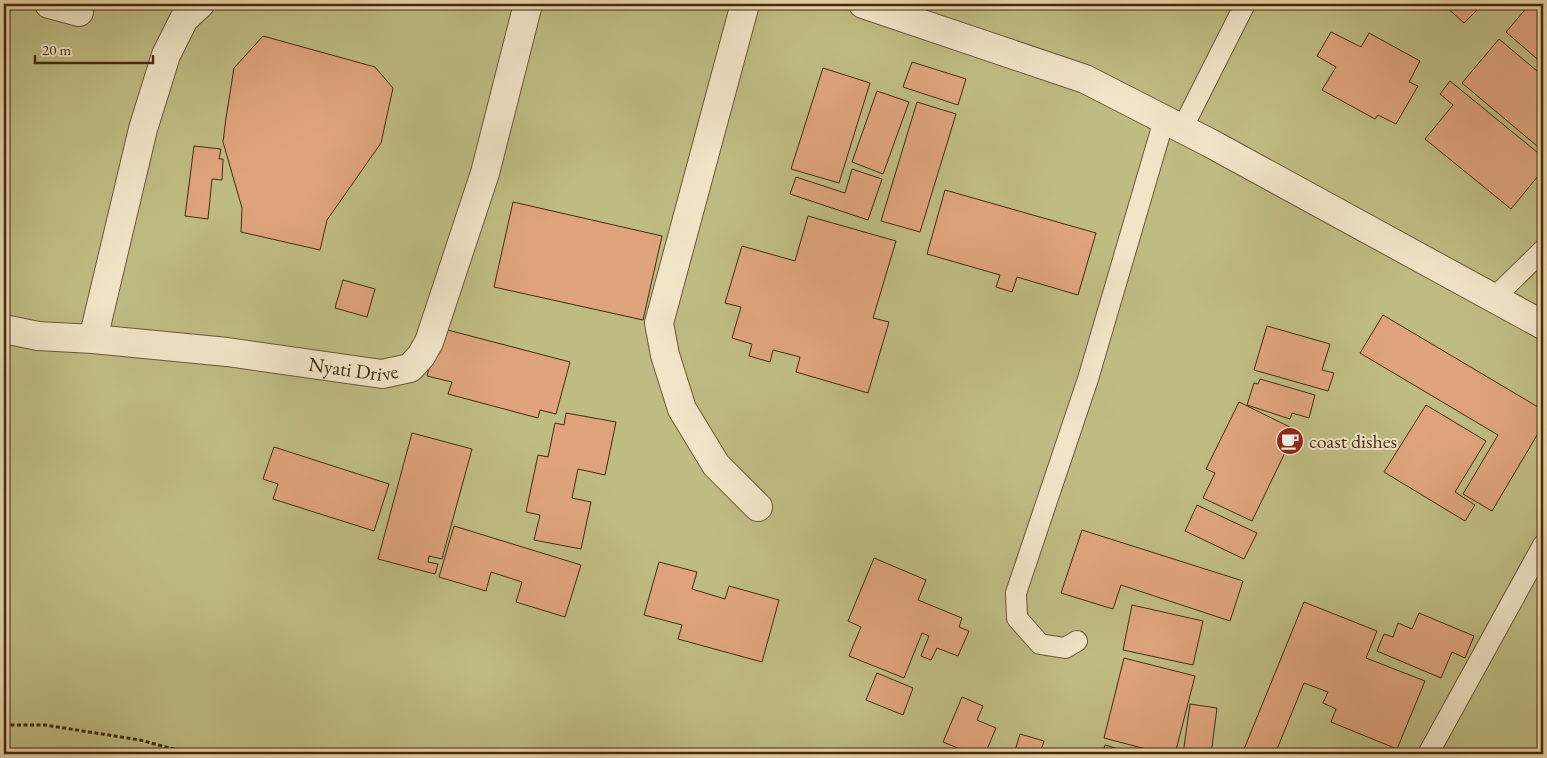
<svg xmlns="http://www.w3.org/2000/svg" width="1547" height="758" font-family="'EB Garamond',serif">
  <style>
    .green { fill: #bfbc83; stroke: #817449 }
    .building { fill: #dfa47d; stroke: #432b0f }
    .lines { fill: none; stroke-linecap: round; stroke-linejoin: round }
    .lane-casing { stroke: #6d5636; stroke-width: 22 }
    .street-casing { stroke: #6d5636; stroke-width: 30 }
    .path { stroke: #432b0f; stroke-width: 3; stroke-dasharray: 4 2.5; stroke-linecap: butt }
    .lane { stroke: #f1e5c8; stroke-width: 20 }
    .street { stroke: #f1e5c8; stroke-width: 28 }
    .labels { text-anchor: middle; stroke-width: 4; stroke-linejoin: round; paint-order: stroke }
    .street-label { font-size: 20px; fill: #432b0f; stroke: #f1e5c8 }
    .poi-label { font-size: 20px; fill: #432b0f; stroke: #f1e5c8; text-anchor: start }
  </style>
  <rect width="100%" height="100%" fill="#ead7aa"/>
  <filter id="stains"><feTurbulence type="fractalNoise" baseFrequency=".004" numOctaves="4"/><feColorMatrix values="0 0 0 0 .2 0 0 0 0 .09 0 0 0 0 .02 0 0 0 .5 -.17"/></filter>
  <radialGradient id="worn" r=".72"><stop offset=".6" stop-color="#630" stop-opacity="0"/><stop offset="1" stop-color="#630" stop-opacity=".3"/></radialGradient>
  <!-- green -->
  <path class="green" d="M4,4H1543V754H4Z"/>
  <!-- building -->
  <path class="building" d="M1443,4H1483L1464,23Z
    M1530,4H1543V64L1506,32Z
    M1331,32L1361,47L1369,33L1420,61L1409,82L1418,86L1396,124L1378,115L1375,119L1322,90L1336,67L1317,56Z
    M263,36L375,67L393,88L381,143L327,220L320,250L241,232L242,208L223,142L226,118L234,68Z
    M1499,39L1543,76V151L1462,83Z
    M912,62L966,79L958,105L903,87Z
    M823,68L870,83L839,183L791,169Z
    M1450,81L1543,157V170L1511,209L1425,139L1453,105L1440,94Z
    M877,91L909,102L883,174L852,162Z
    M917,102L956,114L920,232L881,221Z
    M194,146L221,149L219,159H223L222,180L212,179L208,219L185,216Z
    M852,169L882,179L868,220L790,194L796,177L845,193Z
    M945,190L1096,233L1078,295L1017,277L1012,292L996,287L1000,275L927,254Z
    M513,202L662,236L643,320L494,287Z
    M808,216L896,241L873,318L889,322L868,393L796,372L800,357L773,350L770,362L749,356L752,344L732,338L741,307L725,303L742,246L795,261Z
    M343,280L375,289L367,317L335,308Z
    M1383,315L1543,410V425L1492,511L1463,494L1498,435L1360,353Z
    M1267,326L1330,344L1322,370L1334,373L1328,391L1254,370Z
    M440,328L570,362L556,414L540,410L538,418L448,394L452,382L427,376Z
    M1260,379L1315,395L1309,418L1292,413L1290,419L1247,405L1254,383L1258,384Z
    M1239,402L1296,430L1252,521L1203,498L1215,473L1206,469Z
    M1426,405L1486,441L1455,492L1475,505L1465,521L1384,472Z
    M566,413L616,422L605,475L578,469L572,498L591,502L581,549L534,540L540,515L526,512L538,455L548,457L555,423L564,425Z
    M412,433L472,449L442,559L429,556L428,562L438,564L435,574L378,559Z
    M274,447L389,484L374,531L273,499L278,484L263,479Z
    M1197,505L1257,533L1244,559L1185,531Z
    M454,526L581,565L565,617L516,602L522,582L491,572L486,591L439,577Z
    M1082,530L1243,581L1230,621L1121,585L1113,609L1061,593Z
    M874,558L926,580L918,600L962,618L959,627L969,631L958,656L937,648L931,660L921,656L929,636L922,633L904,678L849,656L861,627L848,621Z
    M659,562L697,572L692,589L725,599L729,586L779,600L762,662L678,639L682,625L644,615Z
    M1304,602L1377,631L1366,658L1425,681L1397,749L1331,722L1336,709L1323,703L1328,692L1304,683L1275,754H1242Z
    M1132,605L1203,621L1193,665L1123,650Z
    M1419,613L1474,636L1465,658L1452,652L1441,678L1377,651L1384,634L1393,637L1398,623L1412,629Z
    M1124,658L1195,676L1175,754H1165L1104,738Z
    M877,673L913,688L903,715L866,700Z
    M962,697L983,706L977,720L996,728L985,754H972L943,742Z
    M1190,704L1217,708L1211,754H1183Z
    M1020,734L1044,741L1040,753L1044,754H1014Z
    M1105,745L1136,754H1102Z"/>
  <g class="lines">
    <!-- lane casing -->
    <g class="lane-casing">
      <path id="lane" d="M1182,129L1245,4
        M1495,297L1543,250
        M1077,641L1065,648L1040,644L1017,618L1016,593L1088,379L1164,120
        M1428,754L1543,545"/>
    </g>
    <!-- street casing -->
    <g class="street-casing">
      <g id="street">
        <path d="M49,4L79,12"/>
        <path d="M745,4L659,323L665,355L682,409L716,465L758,507"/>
        <path d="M863,4L1085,79L1210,143L1543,325"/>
        <path id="s1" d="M4,329L38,336L93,339L227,352L382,374L410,368L421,356L429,342L485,173L528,4"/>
        <path d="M93,339L143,129L166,55L184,19L200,4"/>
      </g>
    </g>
    <!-- path -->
    <path class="path" d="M4,725H45L140,740L192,754"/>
    <!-- lane -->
    <use href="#lane" class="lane"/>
    <!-- street -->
    <use href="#street" class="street"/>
  </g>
  <!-- icons -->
  <defs>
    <g id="cafe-disc" transform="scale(1.4375)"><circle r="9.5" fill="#8f2418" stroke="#f1e5c8"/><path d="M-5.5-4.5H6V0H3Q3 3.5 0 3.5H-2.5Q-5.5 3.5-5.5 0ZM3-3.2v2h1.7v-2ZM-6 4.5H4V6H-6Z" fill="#fff"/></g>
  </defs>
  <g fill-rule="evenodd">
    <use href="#cafe-disc" x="1290" y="441"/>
  </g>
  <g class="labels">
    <!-- street labels -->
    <g class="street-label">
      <text dy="7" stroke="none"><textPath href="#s1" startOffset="352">Nyati Drive</textPath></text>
    </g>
    <!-- poi labels -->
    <g class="poi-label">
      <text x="1309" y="448">coast dishes</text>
    </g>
  </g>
  <!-- margin -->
  <rect width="1547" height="758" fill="none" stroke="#ead7aa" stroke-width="20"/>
  <rect x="5" y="5" width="1537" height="748" fill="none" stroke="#432b0f" stroke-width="2.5"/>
  <rect x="10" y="10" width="1527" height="738" fill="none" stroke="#432b0f"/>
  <!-- scale -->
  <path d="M35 55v8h118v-8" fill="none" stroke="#432b0f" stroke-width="2.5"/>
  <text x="42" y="55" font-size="15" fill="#432b0f" stroke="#f1e5c8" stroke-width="4" paint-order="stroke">20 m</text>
  <rect width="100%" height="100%" filter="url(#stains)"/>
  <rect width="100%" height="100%" fill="url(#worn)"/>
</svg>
